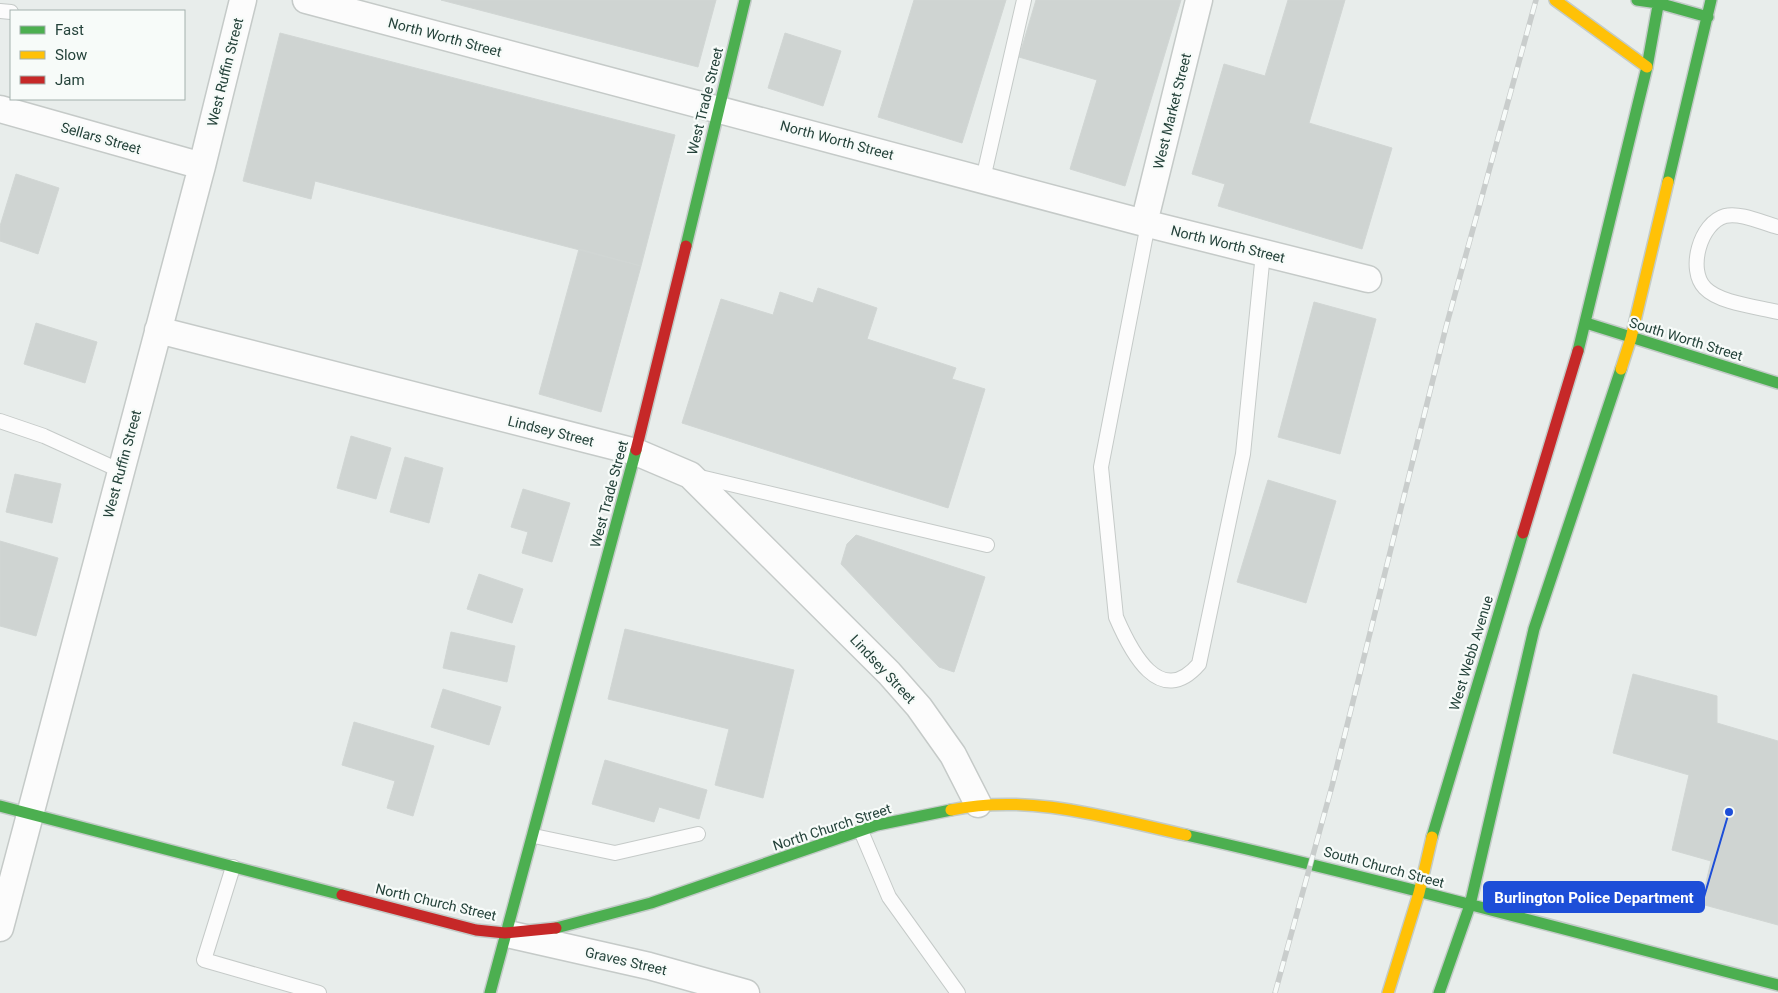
<svg xmlns="http://www.w3.org/2000/svg" width="1778" height="993" font-family="Roboto,sans-serif">
  <style>
    .building { fill: #cfd4d2; stroke: #d1d6d4 }
    .lines { fill: none; stroke-linecap: round; stroke-linejoin: round }
    .lane-casing { stroke: #c5cac8; stroke-width: 16 }
    .street-casing { stroke: #c5cac8; stroke-width: 29 }
    .fast-casing { stroke: #c3cbc8; stroke-width: 14 }
    .slow-casing { stroke: #c3cbc8; stroke-width: 14 }
    .jam-casing { stroke: #c3cbc8; stroke-width: 14 }
    .lane { stroke: #fcfcfc; stroke-width: 14 }
    .street { stroke: #fcfcfc; stroke-width: 26 }
    .fast { stroke: #4caf50; stroke-width: 11 }
    .slow { stroke: #ffc107; stroke-width: 11 }
    .jam { stroke: #c62828; stroke-width: 11 }
    .rail-casing { stroke: #c9cdcc; stroke-width: 5.5 }
    .rail { stroke: #f7fbf9; stroke-width: 4; stroke-dasharray: 11; stroke-linecap: butt }
    .labels { text-anchor: middle; stroke-width: 4.5; stroke-linejoin: round; paint-order: stroke }
    .street-label { font-size: 14px; fill: #24423a; stroke: #f7fbf9 }
    .leader { fill: none; stroke: #1d4ed8; stroke-width: 2 }
    .callout-dot { fill: #1d4ed8; stroke: #f7fbf9; stroke-width: 2 }
    .callout { fill: #1d4ed8; stroke: #1d4ed8; stroke-width: 2 }
    .callout-label { font-size: 15px; text-anchor: middle; font-weight: bold; fill: #fff }
  </style>
  <rect width="100%" height="100%" fill="#e8edeb"/>
  <!-- building -->
  <path class="building" d="M441,0H716L698,67Z
    M914,0H1006L962,143L878,117Z
    M1036,0H1181L1125,186L1070,169L1097,80L1019,57Z
    M1288,0H1345L1309,123L1392,148L1362,249L1218,206L1225,184L1192,174L1224,64L1265,76Z
    M280,33L675,135L641,266L315,181L311,199L243,181Z
    M785,33L841,51L823,106L768,88Z
    M16,174L59,188L38,254L0,241V226Z
    M579,249L641,266L601,412L539,394Z
    M818,288L877,308L867,339L956,368L952,379L985,389L948,508L682,423L721,299L773,315L780,292L813,303Z
    M1314,302L1376,319L1340,454L1278,437Z
    M36,323L97,342L85,383L24,364Z
    M351,436L391,448L376,499L337,488Z
    M405,457L443,468L429,523L390,512Z
    M15,474L61,484L52,523L6,512Z
    M1268,480L1336,501L1306,603L1237,582Z
    M523,489L570,503L552,562L522,553L528,532L511,527Z
    M856,535L985,577L954,672L939,667L841,564L847,544Z
    M0,541L58,558L36,636L0,626Z
    M479,574L523,589L512,623L467,609Z
    M625,629L794,670L763,798L715,785L729,729L608,699Z
    M451,632L515,646L507,682L443,668Z
    M1633,674L1717,696V723L1778,741V925L1701,904L1711,861L1672,850L1689,775L1613,753Z
    M443,689L501,707L489,745L431,727Z
    M354,722L434,746L413,816L387,808L395,781L342,765Z
    M605,760L707,790L699,819L659,807L654,822L592,804Z"/>
  <g class="lines">
    <!-- lane casing -->
    <g class="lane-casing">
      <path id="lane" d="M0,11L11,12
        M983,179L1024,0
        M1148,224L1101,467L1116,617C1131,652 1160,709 1199,664L1243,454L1263,253
        M1778,227C1763,223 1740,212 1725,216C1700,223 1687,270 1705,288C1719,303 1758,307 1778,312
        M0,421L44,436L121,471
        M696,476L987,545
        M861,831L889,897L958,993
        M534,836L615,853L698,834
        M233,867L204,960L319,993"/>
    </g>
    <!-- street casing -->
    <g class="street-casing">
      <path id="street" d="M306,0L1148,224L1368,279
        M0,109L202,166
        M1144,223L1199,0
        M158,330L636,452L690,475L889,673L919,707L953,755L978,804
        M0,928L202,166L243,0
        M512,935L649,966L746,993"/>
    </g>
    <!-- fast casing -->
    <g class="fast-casing">
      <path id="fast" d="M1637,0L1658,3L1708,17
        M1668,182L1711,0
        M686,246L745,0
        M1586,323L1778,383
        M1578,351L1647,67L1659,0
        M0,806L342,895
        M1186,835C1384,880 1581,934 1778,985
        M1432,837L1523,533
        M556,928L651,903L877,825L951,810
        M490,993L636,450
        M1439,993L1470,905L1534,629L1621,369"/>
    </g>
    <!-- slow casing -->
    <g class="slow-casing">
      <path id="slow" d="M1555,0L1647,67
        M1621,369L1631,338L1668,182
        M951,810C1030,793 1109,818 1186,835
        M1388,993L1419,893L1432,837"/>
    </g>
    <!-- jam casing -->
    <g class="jam-casing">
      <path id="jam" d="M636,450L686,246
        M1523,533L1578,351
        M342,895L476,930L505,933L556,928"/>
    </g>
    <!-- lane -->
    <use href="#lane" class="lane"/>
    <!-- street -->
    <use href="#street" class="street"/>
    <!-- fast -->
    <use href="#fast" class="fast"/>
    <!-- slow -->
    <use href="#slow" class="slow"/>
    <!-- jam -->
    <use href="#jam" class="jam"/>
    <!-- rail casing -->
    <g class="rail-casing">
      <path id="rail" d="M1275,993L1332,786L1446,327L1536,0"/>
    </g>
    <!-- rail -->
    <use href="#rail" class="rail"/>
  </g>
  <g class="labels">
    <!-- street labels -->
    <g class="street-label">
      <text transform="translate(445 37) rotate(15)" y="5">North Worth Street</text>
      <text transform="translate(225 72) rotate(-76)" y="5">West Ruffin Street</text>
      <text transform="translate(705 101) rotate(-76)" y="5">West Trade Street</text>
      <text transform="translate(1172 111) rotate(-76)" y="5">West Market Street</text>
      <text transform="translate(101 138) rotate(16)" y="5">Sellars Street</text>
      <text transform="translate(837 140) rotate(15)" y="5">North Worth Street</text>
      <text transform="translate(1228 244) rotate(14)" y="5">North Worth Street</text>
      <text transform="translate(1686 339) rotate(17)" y="5">South Worth Street</text>
      <text transform="translate(551 431) rotate(14)" y="5">Lindsey Street</text>
      <text transform="translate(122 464) rotate(-75)" y="5">West Ruffin Street</text>
      <text transform="translate(609 494) rotate(-75)" y="5">West Trade Street</text>
      <text transform="translate(1471 653) rotate(-73)" y="5">West Webb Avenue</text>
      <text transform="translate(883 669) rotate(47)" y="5">Lindsey Street</text>
      <text transform="translate(832 827) rotate(-18)" y="5">North Church Street</text>
      <text transform="translate(1384 867) rotate(15)" y="5">South Church Street</text>
      <text transform="translate(436 902) rotate(13)" y="5">North Church Street</text>
      <text transform="translate(626 961) rotate(13)" y="5">Graves Street</text>
    </g>
  </g>
  <!-- callouts -->
  <path class="leader" d="M1729 812L1704 897"/>
  <circle class="callout-dot" cx="1729" cy="812" r="5"/>
  <rect class="callout" x="1484" y="882" width="220" height="30" rx="5"/>
  <g class="callout-label">
    <text x="1594" y="903">Burlington Police Department</text>
  </g>
  <!-- legend -->
  <rect x="10" y="10" width="175" height="90" fill="#f7fbf9" stroke="#a3b1ad"/>
  <rect x="20" y="26" width="25" height="8" fill="#4caf50" stroke="#a3b1ad"/>
  <text x="55" y="35" font-size="15" fill="#24423a">Fast</text>
  <rect x="20" y="51" width="25" height="8" fill="#ffc107" stroke="#a3b1ad"/>
  <text x="55" y="60" font-size="15" fill="#24423a">Slow</text>
  <rect x="20" y="76" width="25" height="8" fill="#c62828" stroke="#a3b1ad"/>
  <text x="55" y="85" font-size="15" fill="#24423a">Jam</text>
</svg>
